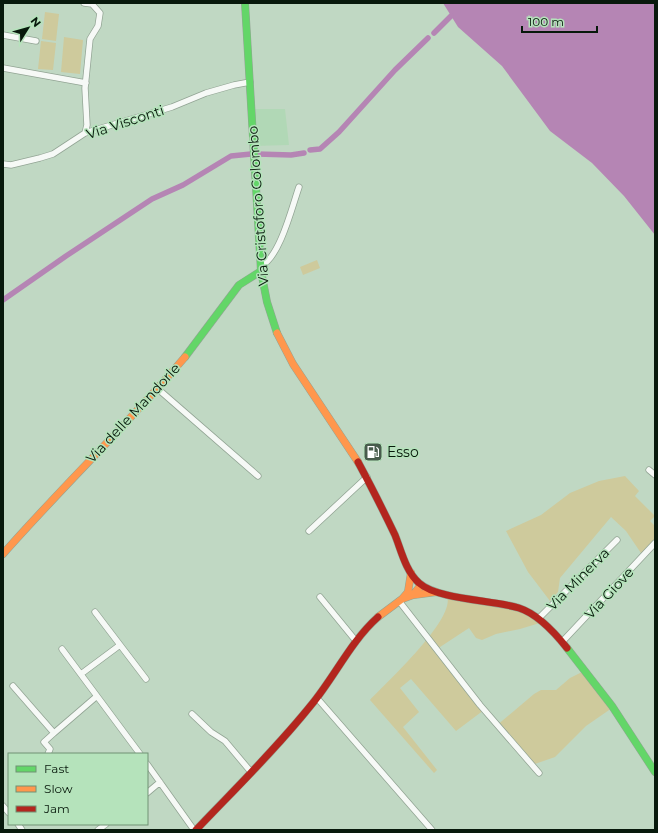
<svg xmlns="http://www.w3.org/2000/svg" width="658" height="833" font-family="Montserrat,sans-serif">
  <style>
    .built { fill: #b1d8b6 }
    .green { fill: #ceca9c }
    .water { fill: #b585b4 }
    .lines { fill: none; stroke-linecap: round; stroke-linejoin: round }
    .canal { stroke: #b585b4; stroke-width: 5.5 }
    .street-casing { stroke: #92a494; stroke-width: 7 }
    .fast-casing { stroke: #92a494; stroke-width: 8 }
    .slow-casing { stroke: #92a494; stroke-width: 8 }
    .jam-casing { stroke: #92a494; stroke-width: 8 }
    .street { stroke: #f6f9f6; stroke-width: 5.5 }
    .fast { stroke: #63d668; stroke-width: 7 }
    .slow { stroke: #ff974d; stroke-width: 7 }
    .jam { stroke: #b3261e; stroke-width: 7 }
    .labels { text-anchor: middle; stroke-width: 3; stroke-linejoin: round; paint-order: stroke }
    .street-label { font-size: 14px; fill: #08190c; stroke: #b5e3bb }
    .poi-label { font-size: 14px; fill: #08190c; stroke: #b5e3bb; text-anchor: start }
  </style>
  <rect width="100%" height="100%" fill="#c0d8c3"/>
  <!-- built -->
  <path class="built" d="M251,109H285L289,145L254,146Z"/>
  <!-- green -->
  <path class="green" d="M45,12L59,14L56,41L42,39Z
    M64,37L83,40L80,74L61,72Z
    M41,41L56,43L53,70L38,69Z
    M317,260L320,268L303,275L300,267Z
    M625,476L639,491L635,496L655,516L650,521L655,526V543L643,556L626,531L611,517L560,578L558,592L550,601L528,572L506,531L541,515L570,493L599,481Z
    M447,596L520,608L543,622L520,629L496,634L482,640L476,638L469,628L437,649L484,710L456,731L411,679L400,688L419,712L403,727L437,770L434,773L370,700C386,683 456,619 447,596Z
    M586,670L612,708L586,726L555,757L532,765L496,726L534,694L541,690H556L570,678Z"/>
  <!-- water -->
  <path class="water" d="M443,3H655V235L624,196L592,163L550,131L502,66L458,27Z"/>
  <g class="lines">
    <!-- canal -->
    <path class="canal" d="M434,33L451,16
      M310,150L320,149L339,132L395,70L428,38
      M257,154L291,155L304,153
      M3,300L66,256L152,199L183,185L231,156L251,154"/>
    <!-- street casing -->
    <g class="street-casing">
      <path id="street" d="M84,3L92,4L100,13L98,26L90,39L85,88L87,125L85,133
        M3,35L36,41
        M3,68L86,83
        M3,164L11,165L40,158L53,154L85,133L172,107L206,93L234,85L250,82
        M261,266C280,257 292,207 299,187
        M158,389L258,476
        M649,470L655,475
        M309,531L367,477
        M320,597L356,641
        M399,601L480,705L539,773
        M95,612L146,679
        M539,618L617,540
        M562,642L655,543
        M62,649L140,754
        M81,674L120,645
        M13,686L54,733L97,696
        M317,698L432,830
        M192,714L211,732L225,741L251,772
        M48,754L50,749L44,742L54,733
        M147,764L194,830
        M147,793L160,782
        M3,806L9,813
        M18,824L22,830
        M98,830L106,824"/>
    </g>
    <!-- fast casing -->
    <g class="fast-casing">
      <path id="fast" d="M245,3L261,271L267,302L277,333
        M185,357L239,285L261,271
        M567,648L612,706L655,772"/>
    </g>
    <!-- slow casing -->
    <g class="slow-casing">
      <path id="slow" d="M277,333L293,364L358,462
        M3,554C62,487 127,425 185,357
        M413,595L436,592
        M402,599L408,592L411,573
        M378,617L402,599L413,595L421,585"/>
    </g>
    <!-- jam casing -->
    <g class="jam-casing">
      <path id="jam" d="M358,462C371,486 383,510 395,535C401,550 406,572 419,583C438,600 494,600 519,608C538,614 555,633 567,648
        M196,830C235,789 276,749 312,704C335,676 351,641 378,617"/>
    </g>
    <!-- street -->
    <use href="#street" class="street"/>
    <!-- fast -->
    <use href="#fast" class="fast"/>
    <!-- slow -->
    <use href="#slow" class="slow"/>
    <!-- jam -->
    <use href="#jam" class="jam"/>
  </g>
  <!-- icons -->
  <defs>
    <g id="fuel-square" transform="scale(1)"><rect x="-9" y="-9" width="18" height="18" rx="4" fill="#485c4c" stroke="#b5e3bb"/><path d="M-5.5-6h7V0h2V4h1.3V-2.5L3-4.5l.8-.8L6-3V5H2.5V1h-1V6h-7ZM-4.2-4.7v3.2H.2V-4.7Z" fill="#fff"/></g>
  </defs>
  <g fill-rule="evenodd">
    <use href="#fuel-square" x="373" y="452"/>
  </g>
  <g class="labels">
    <!-- street labels -->
    <g class="street-label">
      <text transform="translate(125 122) rotate(-18)" y="5">Via Visconti</text>
      <text transform="translate(258 206) rotate(-94)" y="5">Via Cristoforo Colombo</text>
      <text transform="translate(133 413) rotate(-47)" y="5">Via delle Mandorle</text>
      <text transform="translate(578 579) rotate(-45)" y="5">Via Minerva</text>
      <text transform="translate(609 593) rotate(-47)" y="5">Via Giove</text>
    </g>
    <!-- poi labels -->
    <g class="poi-label">
      <text x="387" y="457">Esso</text>
    </g>
  </g>
  <!-- border -->
  <rect width="658" height="833" fill="none" stroke="#08190c" stroke-width="8"/>
  <!-- legend -->
  <rect x="8" y="753" width="140" height="72" fill="#b5e3bb" stroke="#709275"/>
  <rect x="16" y="766" width="20" height="6" fill="#63d668" stroke="#709275"/>
  <text x="44" y="773" font-size="12" fill="#08190c">Fast</text>
  <rect x="16" y="786" width="20" height="6" fill="#ff974d" stroke="#709275"/>
  <text x="44" y="793" font-size="12" fill="#08190c">Slow</text>
  <rect x="16" y="806" width="20" height="6" fill="#b3261e" stroke="#709275"/>
  <text x="44" y="813" font-size="12" fill="#08190c">Jam</text>
  <!-- north arrow -->
  <g transform="translate(28 28) rotate(53)" stroke="#b5e3bb" stroke-width="3" paint-order="stroke">
  <path d="M0-3L7 15L0 10L-7 15Z" fill="#08190c"/>
  <text y="-6" font-size="11" font-weight="bold" text-anchor="middle" fill="#08190c">N</text>
  </g>
  <!-- scale -->
  <path d="M522 26v6h75v-6" fill="none" stroke="#08190c" stroke-width="2"/>
  <text x="528" y="26" font-size="12" fill="#08190c" stroke="#b5e3bb" stroke-width="3" paint-order="stroke">100 m</text>
</svg>
